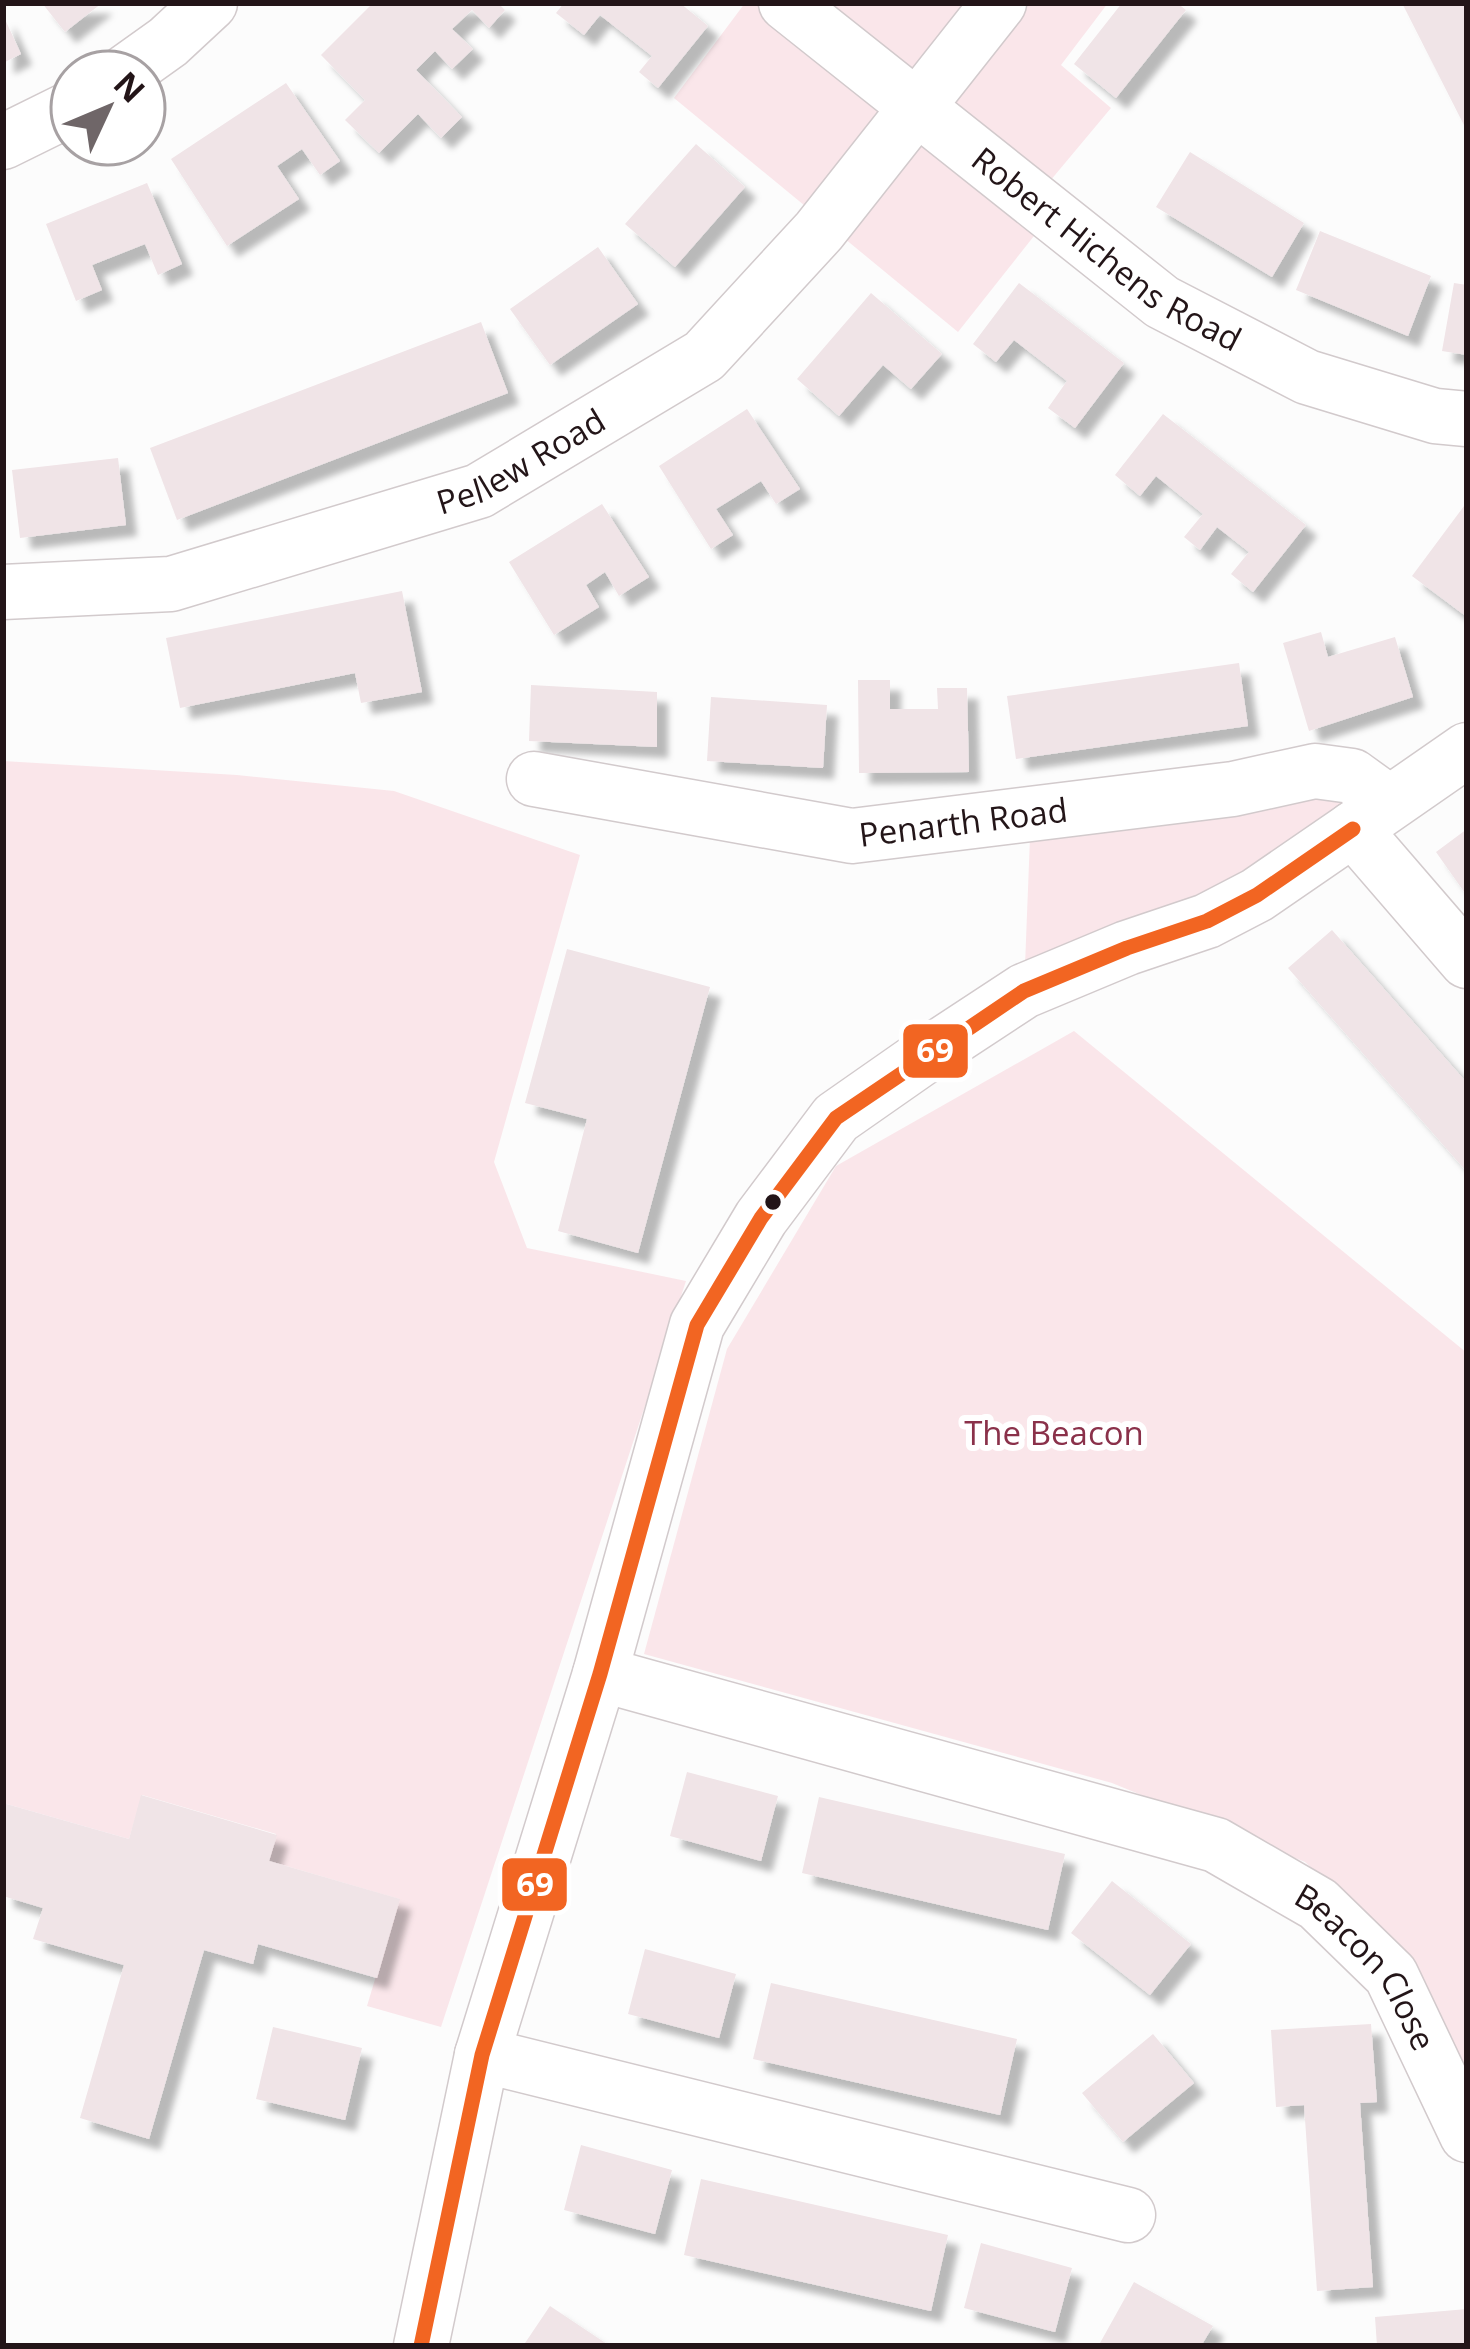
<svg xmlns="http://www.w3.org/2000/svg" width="1470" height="2349" font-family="'Open Sans',sans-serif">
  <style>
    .green { fill: #fae6ea }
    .building { fill: #f0e4e7; filter: url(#shadow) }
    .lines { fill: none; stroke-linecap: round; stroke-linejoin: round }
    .minor-casing { stroke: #d2cacc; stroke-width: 57 }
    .minor { stroke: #fff; stroke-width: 54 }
    .bus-1-casing { stroke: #fff; stroke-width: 24 }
    .bus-1 { stroke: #f26522; stroke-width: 15 }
    .bus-dot { fill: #231518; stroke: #fff; stroke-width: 4.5 }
    .labels { text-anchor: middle; stroke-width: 12; stroke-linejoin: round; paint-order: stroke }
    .street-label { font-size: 33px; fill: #231518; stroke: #fff }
    .park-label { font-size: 33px; fill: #8a314a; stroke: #fff }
    .line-badge { stroke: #fff; stroke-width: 4.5 }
    .badge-label { font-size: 33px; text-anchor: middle; font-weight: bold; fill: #fff }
  </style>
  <defs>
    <filter id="shadow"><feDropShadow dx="11" dy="11" stdDeviation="3" flood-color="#0004"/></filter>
  </defs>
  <rect width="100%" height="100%" fill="#fcfcfc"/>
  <!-- green -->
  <path class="green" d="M745,3H1108L1061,65L1111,108L1050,181L1068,193L958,332L674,98Z
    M3,761L237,775L394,791L580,855L494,1162L527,1248L686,1281L441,2027L367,2006L399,1899L269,1861L276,1834L142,1795L129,1839L3,1803V829L6,812Z
    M1233,789L1388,802L1024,991L1031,812Z
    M1074,1031L1467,1353V2065L1448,2061L1409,1957L1305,1862L1112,1783L644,1654L727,1349L836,1166Z"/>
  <!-- building -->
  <path class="building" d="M42,3H102L65,32Z
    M373,3H498L505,10L489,28L472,10L452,29L473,49L452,69L435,51L416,70L462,117L441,138L418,114L379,153L345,120L365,100L321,55Z
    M564,3H680L708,26L658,88L639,72L652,56L600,15L584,35L556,13Z
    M1122,3H1177L1186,10L1116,98L1074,64Z
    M1402,3H1467V131Z
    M3,15L21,54L3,63Z
    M286,83L340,161L320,175L302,149L277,166L299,199L227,246L171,159Z
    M696,144L745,187L675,267L625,224Z
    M1190,152L1304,223L1272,277L1156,207Z
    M147,183L182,264L158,275L145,244L92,265L102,290L76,301L46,224Z
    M1320,231L1431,276L1408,336L1296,290Z
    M598,247L638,304L550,365L510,309Z
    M1019,283L1124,363L1075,428L1048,408L1067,381L1014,340L996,362L973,344Z
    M1454,283L1467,285V355L1442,351Z
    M871,293L942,354L911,389L883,365L839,416L797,379Z
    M481,322L508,393L177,520L150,448Z
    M747,409L800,489L776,504L761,481L716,509L733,535L711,549L659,466Z
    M1163,414L1306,525L1253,592L1231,574L1249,552L1217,527L1200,550L1184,537L1203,514L1156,476L1140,496L1115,475Z
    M118,458L126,525L20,538L12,470Z
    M1467,502V617L1412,576Z
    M602,504L649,577L619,596L605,572L586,585L599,607L554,635L509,562Z
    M402,591L422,692L361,703L355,673L180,708L166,638Z
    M1321,632L1328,657L1395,637L1413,697L1309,731L1283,643Z
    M1239,663L1248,726L1016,759L1007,696Z
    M858,680H890V709H938L937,688H967L969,772L859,773Z
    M531,685L657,692V747L529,741Z
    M711,697L827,705L823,768L707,761Z
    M1467,829V896L1436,852Z
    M1332,930L1467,1083V1172L1288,968Z
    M567,949L710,987L638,1253L558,1231L587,1119L525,1103Z
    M687,1772L778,1796L761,1861L670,1836Z
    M141,1795L277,1835L269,1861L400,1899L377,1978L258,1944L253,1964L204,1950L149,2139L80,2118L124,1965L33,1939L43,1908L3,1896V1803L129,1839Z
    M819,1797L1065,1854L1048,1930L802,1873Z
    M1112,1881L1191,1944L1150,1995L1071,1933Z
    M645,1949L736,1974L719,2038L628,2014Z
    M771,1983L1017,2039L1000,2115L753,2059Z
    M1371,2024L1377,2102L1360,2103L1373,2287L1317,2291L1304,2105L1276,2107L1271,2030Z
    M273,2027L362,2048L345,2120L256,2099Z
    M1153,2034L1194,2083L1123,2142L1082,2093Z
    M581,2145L672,2170L655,2234L564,2210Z
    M701,2179L948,2235L931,2311L684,2255Z
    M981,2243L1072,2268L1055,2332L964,2308Z
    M1134,2282L1213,2326L1201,2346L1100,2343Z
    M550,2306L610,2346H523Z
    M1467,2309V2346H1377L1375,2317Z"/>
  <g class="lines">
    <!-- minor casing -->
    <g class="minor-casing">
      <g id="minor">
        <path id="s1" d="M786,3L1162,302L1307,377L1435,416L1467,419"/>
        <path d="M126,72L168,42L210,3"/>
        <path d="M3,142L72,108"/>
        <path id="s2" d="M3,592L171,584L479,491L704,356L819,231L999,3"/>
        <path d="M1467,750L1353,829L1467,961"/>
        <path id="s3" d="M534,779L852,836L1233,789L1315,771L1352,776L1388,802"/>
        <path id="s4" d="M600,1674L1216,1845L1318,1904L1391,1975L1467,2135"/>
        <path d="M482,2055L1128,2215"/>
        <path d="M421,2346L482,2055L600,1674L697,1325L761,1218L836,1118L919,1060L1024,991L1127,948L1207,921L1257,895L1353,829"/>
      </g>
    </g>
    <!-- minor -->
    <use href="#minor" class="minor"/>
    <!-- bus-1 casing -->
    <g class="bus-1-casing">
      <path id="bus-1" d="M421,2346L482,2055L600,1674L697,1325L761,1218L836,1118L1024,991L1127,948L1207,921L1257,895L1353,829"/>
    </g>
    <!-- bus-1 -->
    <use href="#bus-1" class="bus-1"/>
  </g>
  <!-- markers -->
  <circle class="bus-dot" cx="773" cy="1202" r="10"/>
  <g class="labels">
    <!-- street labels -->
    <g class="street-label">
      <text dy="12" stroke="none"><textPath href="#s1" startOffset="405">Robert Hichens Road</textPath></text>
      <text dy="12" stroke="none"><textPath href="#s2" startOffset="540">Pellew Road</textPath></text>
      <text dy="12" stroke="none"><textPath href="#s3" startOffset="435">Penarth Road</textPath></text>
      <text dy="12" stroke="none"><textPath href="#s4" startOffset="837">Beacon Close</textPath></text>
    </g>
    <!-- park labels -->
    <g class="park-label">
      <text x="1054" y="1445">The Beacon</text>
    </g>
  </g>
  <g class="line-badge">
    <rect x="901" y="1022" width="69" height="58" rx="12" fill="#f26522"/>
    <rect x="500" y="1856" width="69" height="57" rx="12" fill="#f26522"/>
  </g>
  <g class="badge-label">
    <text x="935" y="1062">69</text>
    <text x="535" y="1896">69</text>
  </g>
  <!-- border -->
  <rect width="1470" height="2349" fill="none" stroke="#231518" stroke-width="12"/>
  <!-- north arrow -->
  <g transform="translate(108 108) rotate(46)"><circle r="57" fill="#ffffff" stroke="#a7a1a3" stroke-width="3"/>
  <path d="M0-9L21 45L0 30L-21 45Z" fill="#6f6668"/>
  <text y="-18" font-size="33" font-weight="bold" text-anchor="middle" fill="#231518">N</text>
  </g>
</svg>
